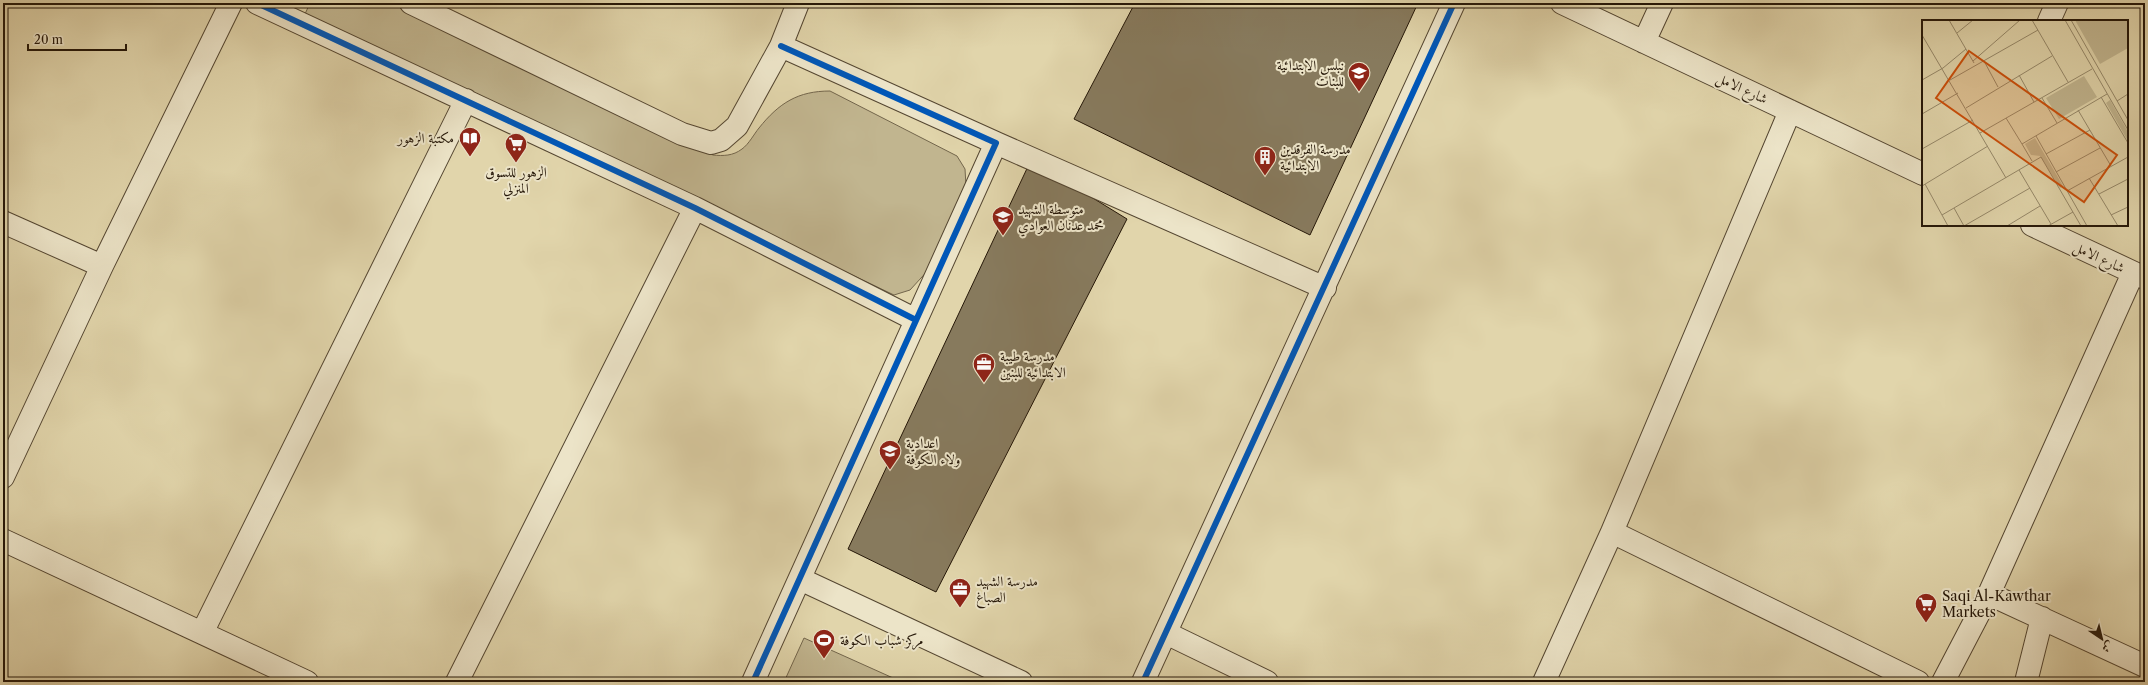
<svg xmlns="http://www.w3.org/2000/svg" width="2148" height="685" font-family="'Libre Caslon Text',Amiri,serif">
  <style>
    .green { fill: #c1b58f; stroke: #73664c }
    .building { fill: #877a5d; stroke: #251708 }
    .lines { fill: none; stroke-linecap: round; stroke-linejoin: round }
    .minor-casing { stroke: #544631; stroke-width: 24 }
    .minor { stroke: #ece4c8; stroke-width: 22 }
    .cycleway-casing { stroke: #ece4c8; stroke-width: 8 }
    .cycleway { stroke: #0057b8; stroke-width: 6 }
    .labels { text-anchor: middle; stroke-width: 4; stroke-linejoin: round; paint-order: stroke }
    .poi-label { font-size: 14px; fill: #251708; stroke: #ece4c8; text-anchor: start }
    .street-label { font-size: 14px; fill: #251708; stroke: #ece4c8 }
    .inset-road { fill: none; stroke: #96896a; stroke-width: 1 }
    .view { fill: #cb4f0b; fill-opacity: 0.15; stroke: #cb4f0b; stroke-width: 2 }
    .inset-edge { fill: none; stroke: #251708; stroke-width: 2 }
  </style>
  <rect width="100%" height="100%" fill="#e1d5ab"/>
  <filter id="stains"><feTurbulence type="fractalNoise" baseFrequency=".005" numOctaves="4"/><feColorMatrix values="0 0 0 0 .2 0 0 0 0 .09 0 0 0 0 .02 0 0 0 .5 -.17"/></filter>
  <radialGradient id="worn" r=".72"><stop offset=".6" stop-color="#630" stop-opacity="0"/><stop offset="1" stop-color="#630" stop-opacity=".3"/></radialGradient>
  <!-- green -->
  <path class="green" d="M310,3H390L713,155C723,156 733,156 742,149C749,144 754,134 759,128C779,103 798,91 830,91L957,156L965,169L966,186L932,266L910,290L894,295L305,14Z
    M804,638L902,682H784Z"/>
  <!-- building -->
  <path class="building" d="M1135,3H1418L1310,235L1074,119Z
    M1031,160L1127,219L936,592L848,549Z"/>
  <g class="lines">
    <!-- minor casing -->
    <g class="minor-casing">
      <path id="minor" d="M257,3L695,208L916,320
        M411,3L682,134L711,143L721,140L737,126L781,46L798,3
        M1562,3L1923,174
        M2049,21L2057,3
        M1644,42L1662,3
        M996,143L1325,288
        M3,222L102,266
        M2032,225L2145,278
        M3,477L102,266L231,3
        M1612,532L1918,682
        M3,540L307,682
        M800,579L1021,682
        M1989,594L2145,666
        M202,633L466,100
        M1166,633L1267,682
        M457,682L695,208
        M753,682L996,143L781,46
        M1143,682L1454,3
        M1544,682L1612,532L1790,111
        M1943,682L1989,594L2133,273
        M2026,682L2042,618"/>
    </g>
    <!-- minor -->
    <use href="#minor" class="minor"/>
    <!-- cycleway casing -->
    <g class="cycleway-casing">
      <path id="cycleway" d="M257,3L695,208L916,320
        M753,682L996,143L781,46
        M1143,682L1454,3"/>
    </g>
    <!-- cycleway -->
    <use href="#cycleway" class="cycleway"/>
  </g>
  <!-- icons -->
  <defs>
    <g id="school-pin" transform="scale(1.15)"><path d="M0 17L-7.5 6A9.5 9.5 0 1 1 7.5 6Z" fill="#8f2418" stroke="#ece4c8"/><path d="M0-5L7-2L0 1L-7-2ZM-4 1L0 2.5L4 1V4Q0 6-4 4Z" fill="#fff"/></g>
    <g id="library-pin" transform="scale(1.15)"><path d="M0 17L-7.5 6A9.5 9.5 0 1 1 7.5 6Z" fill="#8f2418" stroke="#ece4c8"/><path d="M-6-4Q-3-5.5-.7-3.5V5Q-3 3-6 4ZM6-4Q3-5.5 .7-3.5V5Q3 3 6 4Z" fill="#fff"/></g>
    <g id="supermarket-pin" transform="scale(1.15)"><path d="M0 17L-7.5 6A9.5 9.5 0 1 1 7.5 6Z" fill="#8f2418" stroke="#ece4c8"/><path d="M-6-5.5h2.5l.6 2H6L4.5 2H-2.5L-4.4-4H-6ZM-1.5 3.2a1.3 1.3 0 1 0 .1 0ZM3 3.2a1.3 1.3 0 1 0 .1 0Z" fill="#fff"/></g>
    <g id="building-pin" transform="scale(1.15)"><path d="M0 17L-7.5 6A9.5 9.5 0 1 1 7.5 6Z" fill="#8f2418" stroke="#ece4c8"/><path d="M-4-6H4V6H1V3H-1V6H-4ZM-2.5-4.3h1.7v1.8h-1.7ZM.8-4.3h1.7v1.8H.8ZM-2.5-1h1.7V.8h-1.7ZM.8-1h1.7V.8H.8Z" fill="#fff"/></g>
    <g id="office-pin" transform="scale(1.15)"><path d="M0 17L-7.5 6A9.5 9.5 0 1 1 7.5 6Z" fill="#8f2418" stroke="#ece4c8"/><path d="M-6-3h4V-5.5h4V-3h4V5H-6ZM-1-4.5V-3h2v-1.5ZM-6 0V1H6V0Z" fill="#fff"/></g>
    <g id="stadium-pin" transform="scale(1.15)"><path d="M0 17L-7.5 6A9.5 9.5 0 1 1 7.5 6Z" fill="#8f2418" stroke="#ece4c8"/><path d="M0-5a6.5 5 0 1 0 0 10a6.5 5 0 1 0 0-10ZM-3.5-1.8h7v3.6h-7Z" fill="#fff"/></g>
  </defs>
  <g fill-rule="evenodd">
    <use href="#school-pin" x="1359" y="73"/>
    <use href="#library-pin" x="470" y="138"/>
    <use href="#supermarket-pin" x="516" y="144"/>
    <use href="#building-pin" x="1265" y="157"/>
    <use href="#school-pin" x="1003" y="217"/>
    <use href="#office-pin" x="984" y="364"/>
    <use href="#school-pin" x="890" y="451"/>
    <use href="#office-pin" x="960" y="589"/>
    <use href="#supermarket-pin" x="1926" y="604"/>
    <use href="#stadium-pin" x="824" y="640"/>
  </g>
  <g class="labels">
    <!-- poi labels -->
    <g class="poi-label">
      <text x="1344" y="70" text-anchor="end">نبلس الابتدائية<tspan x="1344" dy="16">للبنات</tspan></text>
      <text x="454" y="143" text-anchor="end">مكتبة الزهور</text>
      <text x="1280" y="154">مدرسة الفرقدين<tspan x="1280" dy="16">الابتدائية</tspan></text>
      <text x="516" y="177" text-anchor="middle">الزهور للتسوق<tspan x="516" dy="16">المنزلي</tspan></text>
      <text x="1018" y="214">متوسطة الشهيد<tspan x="1018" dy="16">محمد عدنان العوادي</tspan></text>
      <text x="1000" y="361">مدرسة طيبة<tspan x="1000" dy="16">الابتدائية للبنين</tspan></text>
      <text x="906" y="448">اعدادية<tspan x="906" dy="16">ولاء الكوفة</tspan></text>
      <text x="976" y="586">مدرسة الشهيد<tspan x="976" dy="16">الصباغ</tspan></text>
      <text x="1942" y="601">Saqi Al-Kawthar<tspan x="1942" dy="16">Markets</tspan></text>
      <text x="840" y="645">مركز شباب الكوفة</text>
    </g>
    <!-- street labels -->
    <g class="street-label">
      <text transform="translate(1742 88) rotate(25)" y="5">شارع الامل</text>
      <text transform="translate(2099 257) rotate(25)" y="5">شارع الامل</text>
    </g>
  </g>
  <!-- overview -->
  <g transform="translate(1922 20)">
    <rect width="206" height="206" fill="#e1d5ab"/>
    <path d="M153,0H206V28L178,44ZM162,56L175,77L137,99L124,78ZM188,80L206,112V121L184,83ZM113,118L141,166L138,168L118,136L109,135L103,124Z" fill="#c1b58f"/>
    <path class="inset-road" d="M27,0L52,43M110,0L146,62M143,0L206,110M149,0L206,100M35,13L51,0M0,15L84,158M51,41L98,0M62,41L76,67M97,55L112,82M0,60L21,48L44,29M28,60L116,10M179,77L206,123M120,78L135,103M195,81L206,74M44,88L130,36M156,90L189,146M0,94L36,73M84,98L100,124M58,113L170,49M114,116L165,206M0,129L51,100M124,134L168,110M110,141L100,124L185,74M97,150L129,204M134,152L178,128M167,158L196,206M3,164L26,206M0,166L66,126M145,171L206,137M177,174L206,159M32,188L42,206L108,168M20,195L119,137L159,206M189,195L206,187M85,206L118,186M126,206L151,192"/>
    <path class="view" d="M47,31L195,135L162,182L14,78Z"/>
    <rect width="206" height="206" class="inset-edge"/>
  </g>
  <!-- margin -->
  <rect width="2148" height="685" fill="none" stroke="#e1d5ab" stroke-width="16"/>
  <rect x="4" y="4" width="2140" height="677" fill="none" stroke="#251708" stroke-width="2"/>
  <rect x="8" y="8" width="2132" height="669" fill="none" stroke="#251708"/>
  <!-- north arrow -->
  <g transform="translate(2102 639) rotate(145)" stroke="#ece4c8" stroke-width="3" paint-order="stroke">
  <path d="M0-3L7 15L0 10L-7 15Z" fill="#251708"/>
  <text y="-6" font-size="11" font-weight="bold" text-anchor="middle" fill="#251708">ش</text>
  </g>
  <!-- scale -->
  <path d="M28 44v6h98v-6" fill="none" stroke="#251708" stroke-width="2"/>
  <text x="34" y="44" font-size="12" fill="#251708" stroke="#ece4c8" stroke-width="3" paint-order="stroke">20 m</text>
  <rect width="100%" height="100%" filter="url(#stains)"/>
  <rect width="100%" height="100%" fill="url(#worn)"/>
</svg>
